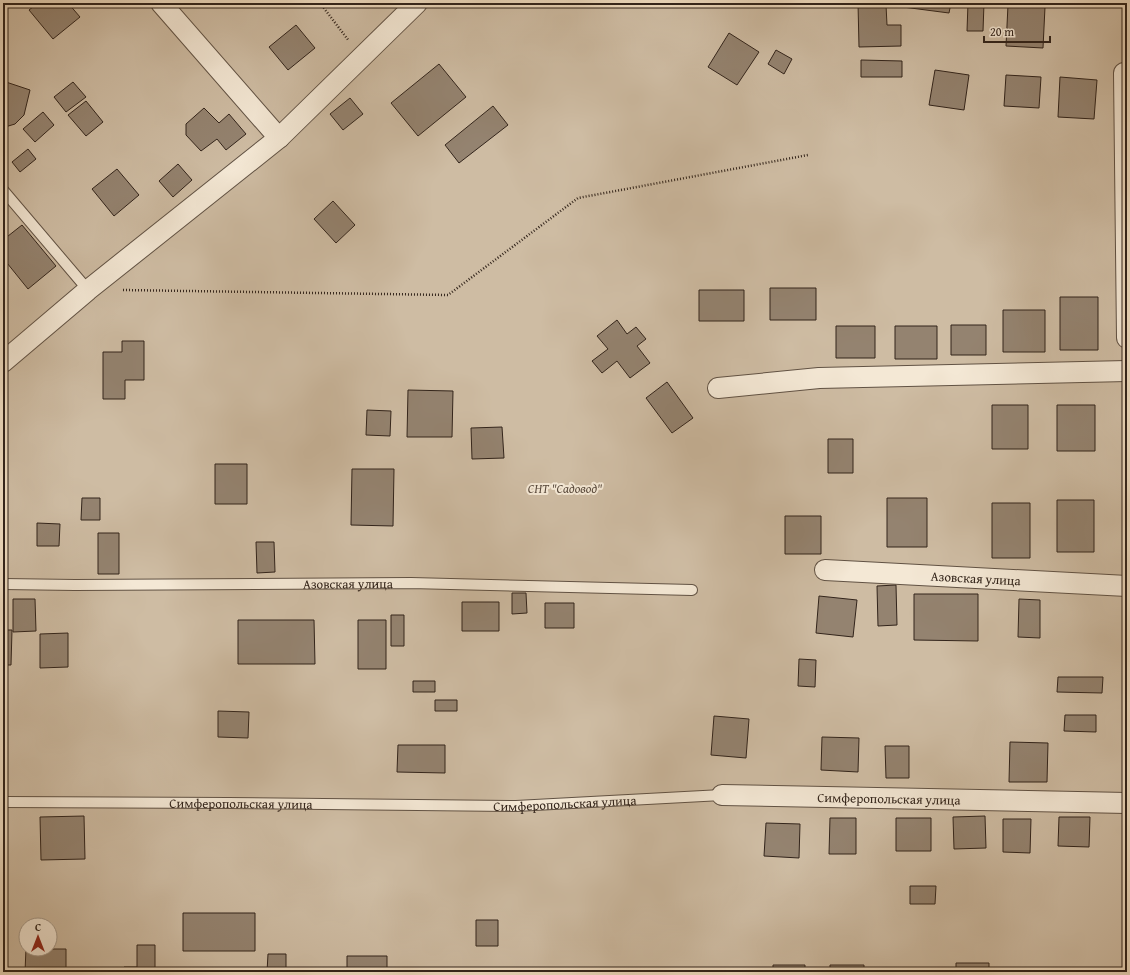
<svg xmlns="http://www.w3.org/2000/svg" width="1130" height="975" font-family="'Gentium Book Plus',serif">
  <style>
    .green { fill: #cebca3; stroke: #80705f; fill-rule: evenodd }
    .building { fill: #948370; stroke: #32241b }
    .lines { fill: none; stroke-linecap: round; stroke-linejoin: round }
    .service-casing { stroke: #615244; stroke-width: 12 }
    .minor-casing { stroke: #615244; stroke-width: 22 }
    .path { stroke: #32241b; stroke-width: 2.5; stroke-dasharray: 1 2; stroke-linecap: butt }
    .service { stroke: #f4e8d5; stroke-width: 10 }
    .minor { stroke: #f4e8d5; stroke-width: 20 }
    .labels { text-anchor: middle; stroke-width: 4; stroke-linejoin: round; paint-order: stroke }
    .park-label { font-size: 13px; font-style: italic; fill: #594a3d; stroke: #f4e8d5 }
    .street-label { font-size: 13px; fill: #32241b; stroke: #f4e8d5 }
  </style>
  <rect width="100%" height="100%" fill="#eedbbf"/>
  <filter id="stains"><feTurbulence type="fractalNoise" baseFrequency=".005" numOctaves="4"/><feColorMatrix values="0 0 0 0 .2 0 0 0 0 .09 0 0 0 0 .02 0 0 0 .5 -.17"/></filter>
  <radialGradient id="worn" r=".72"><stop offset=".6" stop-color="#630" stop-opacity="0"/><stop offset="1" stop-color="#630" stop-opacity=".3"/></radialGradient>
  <!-- green -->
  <path class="green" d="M3,3H1127V972H3ZM26,925H50V949H26Z"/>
  <!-- building -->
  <path class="building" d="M38,3H68L80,17L53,39L29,10Z
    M858,3H880V5H886L887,25H901V46L859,47Z
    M903,3H951L949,13L903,7Z
    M968,3H984L983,31H967Z
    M1008,5L1045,7L1043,48L1006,46Z
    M296,25L315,48L288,70L269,47Z
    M729,33L759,52L737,85L708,67Z
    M776,50L792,59L784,74L768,64Z
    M861,60L902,61V77H861Z
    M439,64L466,97L418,136L391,103Z
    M935,70L969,75L964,110L929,105Z
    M1006,75L1041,77L1039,108L1004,106Z
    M1060,77L1097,80L1094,119L1058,117Z
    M3,81L30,90L24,115L15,124L5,127H3Z
    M73,82L86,97L66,112L54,97Z
    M350,98L363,114L343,130L330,114Z
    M86,101L103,122L86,136L68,115Z
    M493,106L508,125L459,163L445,145Z
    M204,108L219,123L229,114L246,134L226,150L217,139L201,151L186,135V124Z
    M43,112L54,125L35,142L23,129Z
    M28,149L36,159L20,172L12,162Z
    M178,164L192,180L173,197L159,181Z
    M117,169L139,195L114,216L92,189Z
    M333,201L355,225L336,243L314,219Z
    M22,225L56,266L28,289L3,258V240Z
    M770,288H816V320H770Z
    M699,290H744V321H699Z
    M1060,297H1098V350H1060Z
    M1003,310H1045V352H1003Z
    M617,320L627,334L636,327L646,339L637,346L650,363L630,378L617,361L602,373L592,361L608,349L597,336Z
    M951,325H986V355H951Z
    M836,326H875V358H836Z
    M895,326H937V359H895Z
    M122,341H144V380H125V399H103V352H122Z
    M667,382L693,418L672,433L646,398Z
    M408,390L453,391L452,437H407Z
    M992,405H1028V449H992Z
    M1057,405H1095V451H1057Z
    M367,410L391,411L390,436L366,435Z
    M502,427L504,458L472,459L471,428Z
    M828,439H853V473H828Z
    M215,464H247V504H215Z
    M352,469H394L393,526L351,525Z
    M82,498H100V520H81Z
    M887,498H927V547H887Z
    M1057,500H1094V552H1057Z
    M992,503H1030V558H992Z
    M785,516H821V554H785Z
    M37,523L60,524L59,546H37Z
    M98,533H119V574H98Z
    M256,542H274L275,572L257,573Z
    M896,585L897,625L878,626L877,586Z
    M512,593H526L527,613L512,614Z
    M914,594H978V641L914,640Z
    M819,596L857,600L853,637L816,633Z
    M13,599H35L36,631L13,632Z
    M1019,599L1040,600V638L1018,637Z
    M462,602H499V631H462Z
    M545,603H574V628H545Z
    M391,615H404V646H391Z
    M238,620H314L315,664H238Z
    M358,620H386V669H358Z
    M3,630H12L11,665H3Z
    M68,633V667L40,668V634Z
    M799,659L816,660L815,687L798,686Z
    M1058,677H1103L1102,693L1057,692Z
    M413,681H435V692H413Z
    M435,700H457V711H435Z
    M218,711L249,712L248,738L218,737Z
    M1065,715H1096V732L1064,731Z
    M714,716L749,719L746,758L711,755Z
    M822,737L859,738L858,772L821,770Z
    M1010,742L1048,743L1047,782H1009Z
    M398,745H445V773L397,772Z
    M885,746H909V778H886Z
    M84,816L85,859L41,860L40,817Z
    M985,816L986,848L954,849L953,817Z
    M1059,817H1090L1089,847L1058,846Z
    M830,818H856V854H829Z
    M896,818H931V851H896Z
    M1003,819H1031L1030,853L1003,852Z
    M766,823L800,824L799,858L764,856Z
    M910,886H936L935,904H910Z
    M183,913H255V951H183Z
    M476,920H498V946H476Z
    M137,945H155V972H124V967H137Z
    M26,948V949H66V972H25Z
    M268,954H286V972H267Z
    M347,956H387V972H347Z
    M956,963H989V972H956Z
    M773,965H805V972H773Z
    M830,965H864V972H830Z
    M888,969H922V972H888Z
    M1004,971H1042L1041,972H1004Z"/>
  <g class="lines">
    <!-- service casing -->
    <g class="service-casing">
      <g id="service">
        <path d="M3,190L88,290"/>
        <path id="s1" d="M3,584L75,585L411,583L692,590"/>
        <path id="s2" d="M3,802L228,803L516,806L722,795"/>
      </g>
    </g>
    <!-- minor casing -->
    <g class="minor-casing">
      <g id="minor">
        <path d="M161,3L279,138"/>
        <path d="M1124,73L1127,338"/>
        <path d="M3,362L88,290L279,138L417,3"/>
        <path d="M718,388L819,378L1127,371"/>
        <path id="s3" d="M825,570L1127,586"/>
        <path id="s4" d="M722,795L1127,803"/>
      </g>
    </g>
    <!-- path -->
    <path class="path" d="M320,3L349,41
      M123,290L448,295L578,198L808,155"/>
    <!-- service -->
    <use href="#service" class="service"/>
    <!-- minor -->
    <use href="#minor" class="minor"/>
  </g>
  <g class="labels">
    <!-- park labels -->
    <g class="park-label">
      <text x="565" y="493">СНТ "Садовод"</text>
    </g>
    <!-- street labels -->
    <g class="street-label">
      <text dy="5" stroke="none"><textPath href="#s3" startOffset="151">Азовская улица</textPath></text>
      <text dy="5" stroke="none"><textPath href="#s1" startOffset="345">Азовская улица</textPath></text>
      <text dy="5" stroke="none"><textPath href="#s4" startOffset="167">Симферопольская улица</textPath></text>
      <text dy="5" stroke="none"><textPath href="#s2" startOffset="562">Симферопольская улица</textPath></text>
      <text dy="5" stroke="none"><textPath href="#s2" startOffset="238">Симферопольская улица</textPath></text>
    </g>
  </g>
  <!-- margin -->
  <rect width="1130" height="975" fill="none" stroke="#eedbbf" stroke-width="16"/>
  <rect x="4" y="4" width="1122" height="967" fill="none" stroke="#32241b" stroke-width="2"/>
  <rect x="8" y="8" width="1114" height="959" fill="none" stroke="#32241b"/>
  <!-- north arrow -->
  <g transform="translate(38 937)"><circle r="19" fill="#f4e8d5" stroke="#a69a8b"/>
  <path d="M0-3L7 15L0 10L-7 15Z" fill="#8f2418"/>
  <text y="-6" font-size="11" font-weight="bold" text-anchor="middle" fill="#32241b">С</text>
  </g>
  <!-- scale -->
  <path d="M984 36v6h66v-6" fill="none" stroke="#32241b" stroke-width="2"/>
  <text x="990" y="36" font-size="12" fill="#32241b" stroke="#f4e8d5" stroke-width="3" paint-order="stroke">20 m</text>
  <rect width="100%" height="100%" filter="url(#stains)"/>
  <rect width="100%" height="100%" fill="url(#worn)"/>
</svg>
